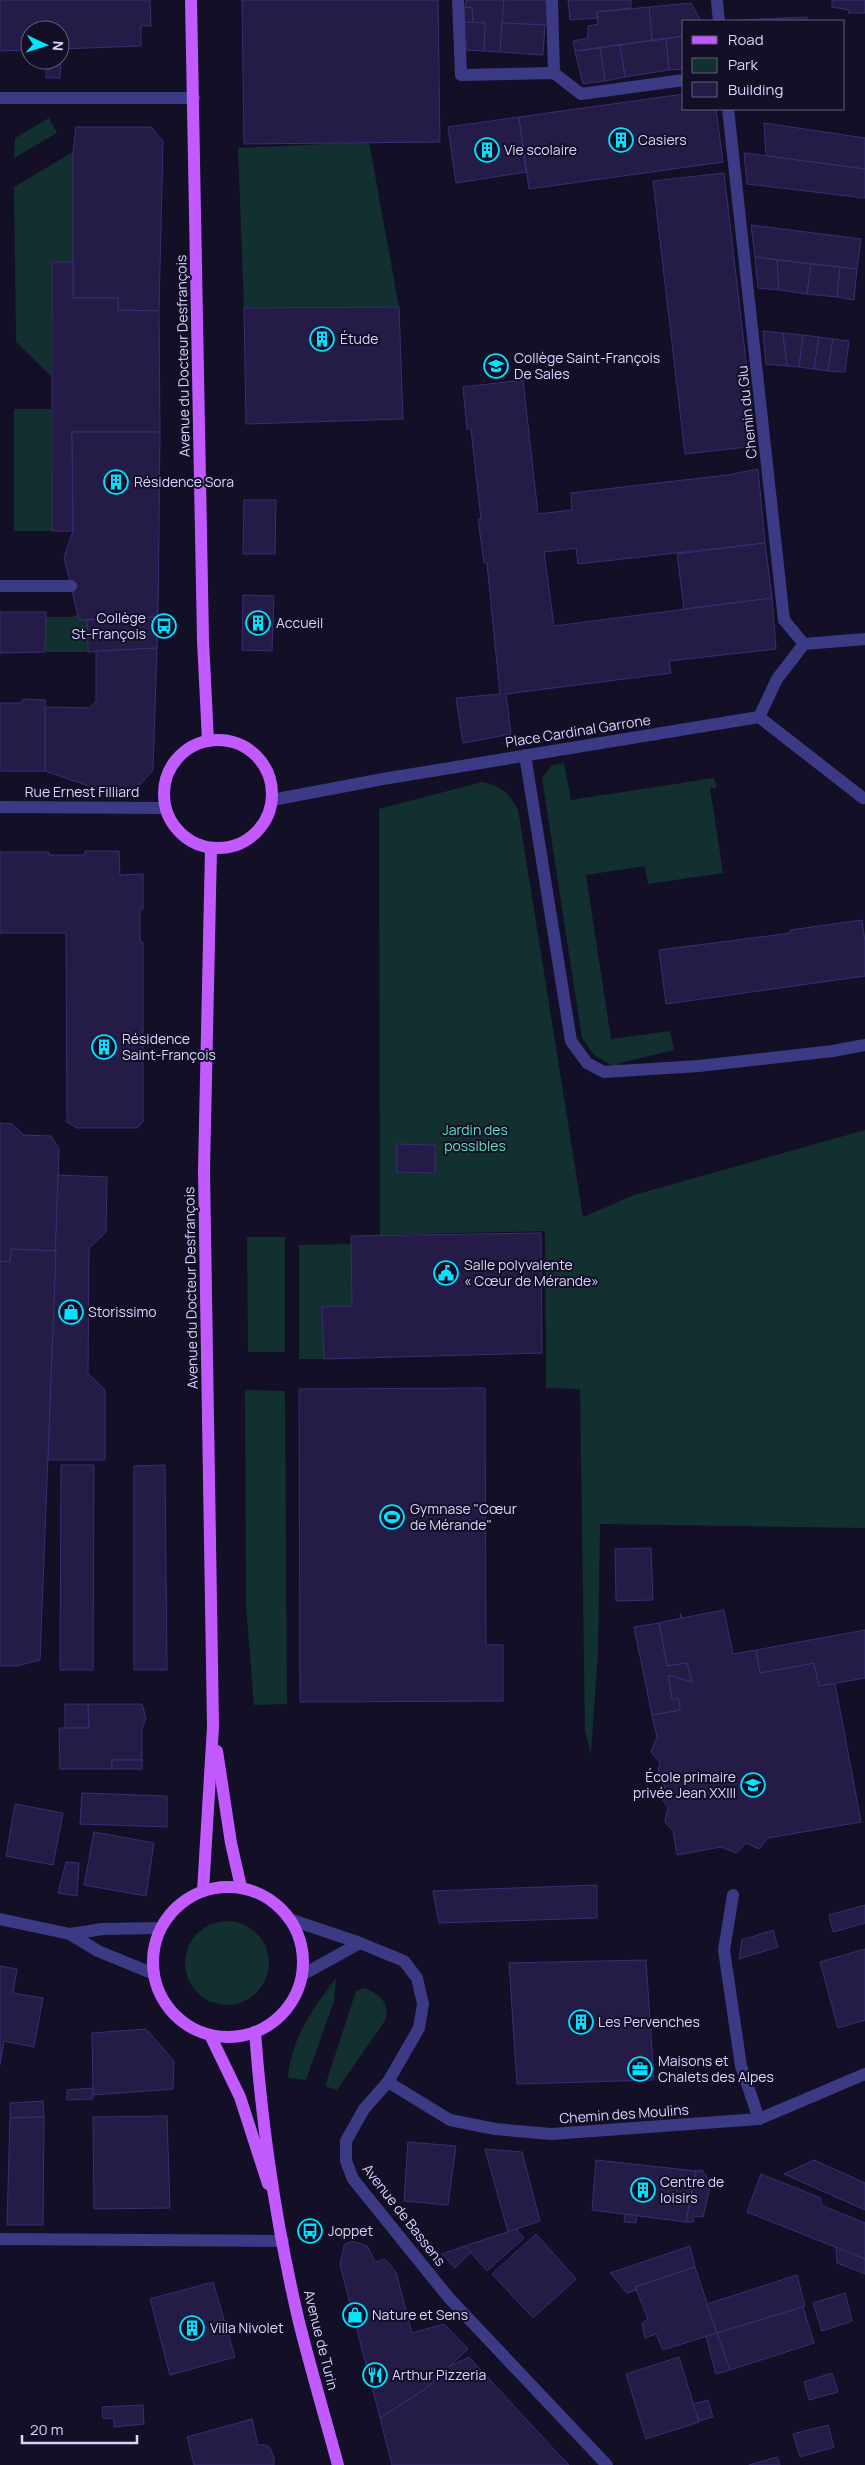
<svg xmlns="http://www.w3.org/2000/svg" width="865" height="2465" viewBox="0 0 865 2465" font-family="Manrope,sans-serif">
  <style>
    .green { fill: #12302f }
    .building { fill: #241b47; stroke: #3b2d73 }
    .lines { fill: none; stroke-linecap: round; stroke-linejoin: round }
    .minor { stroke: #3d3a85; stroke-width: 12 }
    .major { stroke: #c25bff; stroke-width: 12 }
    .labels { text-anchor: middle; stroke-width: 4; stroke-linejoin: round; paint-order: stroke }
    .poi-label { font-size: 14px; fill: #d9d4ff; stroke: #130f26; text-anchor: start }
    .street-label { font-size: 14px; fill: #d9d4ff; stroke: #130f26 }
    .park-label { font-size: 14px; fill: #5fe0c0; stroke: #130f26 }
  </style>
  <rect width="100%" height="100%" fill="#130f26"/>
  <g class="green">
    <polygon points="49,118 57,133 14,158 15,138"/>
    <polygon points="369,142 399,307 244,308 238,148"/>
    <polygon points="73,152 73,262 52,262 51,376 16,342 14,187"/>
    <polygon points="14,409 51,409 52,531 14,531"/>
    <polygon points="78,614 79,620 87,620 88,652 45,652 46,617 72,617"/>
    <polygon points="564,763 571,800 714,778 717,788 710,788 723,873 648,884 645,866 586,875 611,1039 670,1031 674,1050 620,1063 615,1067 595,1056 582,1038 542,778 552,765"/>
    <path d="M482,782C503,787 507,792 518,809L583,1217L634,1195L865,1130V1528L600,1524L598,1653L591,1754L585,1731L580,1389L546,1388L545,1231L380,1235L379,809Z"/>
    <polygon points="247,1237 285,1237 285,1352 248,1352"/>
    <polygon points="351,1244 352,1306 322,1307 324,1359 299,1359 299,1245"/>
    <polygon points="245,1390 285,1391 287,1704 254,1705 246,1606"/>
    <circle cx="227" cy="1963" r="42"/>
    <path d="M336,1978L334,2001L306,2080L288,2078C291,2038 313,2009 336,1978Z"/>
    <path d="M365,1988C380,1995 389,2002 386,2019L337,2090L325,2086L356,1991Z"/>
  </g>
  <g class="building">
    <polygon points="0,0 150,0 151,26 141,26 141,46 60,49 60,30 30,30 30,50 0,51"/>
    <polygon points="242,0 438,0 440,142 244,144"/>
    <polygon points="466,0 504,0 500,52 484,51 485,23 473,23 472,8 465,7"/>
    <polygon points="504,0 546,0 548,25 502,23"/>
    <polygon points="568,0 631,0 631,8 597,12 597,18 570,20"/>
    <polygon points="832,0 865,0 865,13 848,13 849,10 832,7"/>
    <polygon points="691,3 701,21 684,21 684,36 652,40 649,7"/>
    <polygon points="465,7 472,8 473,23 464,22"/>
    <polygon points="649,7 652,40 575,51 573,41 588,38 588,26 598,24 597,12"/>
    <polygon points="807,17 807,21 731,21 760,19"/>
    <polygon points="464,22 485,23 484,51 466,50 467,42 464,42"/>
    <polygon points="502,23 545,25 543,55 500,52"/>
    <polygon points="684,36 684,69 669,70 666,39"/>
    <polygon points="666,39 669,70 625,77 620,45"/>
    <polygon points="620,45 625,77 605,81 600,48"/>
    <polygon points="600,48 605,81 583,84 575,51"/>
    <polygon points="61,56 60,78 46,78 46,60 60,60"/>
    <polygon points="684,94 684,109 716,109 723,162 529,189 519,117"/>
    <polygon points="519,117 526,172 456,183 448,127"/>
    <polygon points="764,123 865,138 865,169 766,156"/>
    <polygon points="76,127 151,127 163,141 159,311 118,310 118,298 73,298 73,152"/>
    <polygon points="744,153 865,169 865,198 747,184"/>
    <polygon points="724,173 756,446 685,454 653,181"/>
    <polygon points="751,225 861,239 857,269 755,257"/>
    <polygon points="755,257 777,260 779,290 758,288"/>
    <polygon points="777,260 811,264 807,294 779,290"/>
    <polygon points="52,262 73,262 73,298 118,298 118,310 159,311 160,432 72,432 73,531 52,531"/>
    <polygon points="811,264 840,267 837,297 807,294"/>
    <polygon points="840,267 857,269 854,300 837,297"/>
    <polygon points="399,307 403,419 246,424 244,308"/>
    <polygon points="763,331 783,333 787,366 766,364"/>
    <polygon points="783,333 803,335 799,367 787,366"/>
    <polygon points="803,335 819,337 814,369 799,367"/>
    <polygon points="819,337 833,339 828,371 814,369"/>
    <polygon points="833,339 849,341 845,372 828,371"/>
    <polygon points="523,380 538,514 572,510 571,493 727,475 758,469 765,543 578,564 576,548 544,552 554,626 772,598 776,649 669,661 671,673 506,694 511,734 463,743 456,698 500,694 487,563 484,563 478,519 481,519 471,429 467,429 463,387"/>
    <polygon points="72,432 160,432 158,617 79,620 64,557 73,531"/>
    <polygon points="244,500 276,500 275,554 243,554"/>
    <polygon points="765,543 772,598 684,609 677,554"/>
    <polygon points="243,595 274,596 272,651 242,650"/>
    <polygon points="0,612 46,612 45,652 0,653"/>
    <polygon points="158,617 157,648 88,652 87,620"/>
    <polygon points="157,648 153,770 127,799 45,771 45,707 90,708 96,701 96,651"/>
    <polygon points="23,699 45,700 45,771 0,771 0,703 21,703"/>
    <polygon points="85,851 119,851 120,875 143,874 143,909 140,909 140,942 143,942 143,1122 137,1128 77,1128 67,1122 66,933 0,933 0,852 49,852 49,855 85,855"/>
    <polygon points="862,920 865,941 865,976 666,1004 659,950 784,934 790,933 790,930"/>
    <polygon points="0,1123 12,1124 24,1135 51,1136 59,1149 56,1251 11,1249 10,1262 0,1261"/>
    <polygon points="397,1144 435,1145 435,1173 397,1172"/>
    <polygon points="58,1175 107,1177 106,1232 89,1248 88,1373 105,1390 105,1460 48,1460"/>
    <polygon points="541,1233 542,1353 324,1359 322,1307 352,1306 351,1236"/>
    <polygon points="11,1249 56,1251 40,1660 17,1666 0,1666 0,1261 10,1262"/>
    <polygon points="485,1388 486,1645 503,1645 503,1701 300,1702 299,1389"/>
    <polygon points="61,1465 94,1465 93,1670 60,1670"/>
    <polygon points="165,1465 167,1670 134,1670 134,1466"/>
    <polygon points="651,1548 653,1600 616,1601 615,1549"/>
    <polygon points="724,1610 733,1654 756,1650 760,1673 814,1663 819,1686 835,1683 861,1822 768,1838 759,1849 746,1843 736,1853 721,1847 677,1855 673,1831 665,1822 668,1807 661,1798 665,1786 657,1775 660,1763 651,1752 657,1737 652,1715 680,1710 679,1699 672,1699 668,1675 692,1682 687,1663 667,1666 659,1623 681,1618 680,1613 682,1618"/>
    <polygon points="659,1623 667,1666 687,1663 692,1682 668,1675 672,1699 679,1699 680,1710 652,1715 634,1627"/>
    <polygon points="865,1630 865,1678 819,1686 814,1663 760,1673 756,1650"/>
    <polygon points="65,1704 88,1704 89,1728 65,1728"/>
    <polygon points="88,1704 142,1704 146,1718 142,1729 142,1760 112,1760 112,1769 60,1769 59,1728 89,1728"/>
    <rect x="112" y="1760" width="30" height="9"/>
    <polygon points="82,1793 167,1796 167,1827 80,1824"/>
    <polygon points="15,1804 63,1813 53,1865 6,1856"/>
    <polygon points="94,1832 154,1843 146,1896 84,1885"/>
    <polygon points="66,1862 79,1863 77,1896 58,1893"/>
    <polygon points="597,1885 597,1918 439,1923 433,1891"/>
    <polygon points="865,1905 865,1923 833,1932 829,1915"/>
    <polygon points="773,1930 778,1947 739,1959 742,1940"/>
    <polygon points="865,1949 865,2020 838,2028 820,1962"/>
    <polygon points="646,1960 654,2080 517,2084 509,1963"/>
    <polygon points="0,1966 17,1969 13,1993 43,1998 34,2047 4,2041 0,2065"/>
    <polygon points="146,2029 174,2061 173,2089 93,2095 92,2033"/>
    <polygon points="93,2088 93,2099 67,2100 67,2090"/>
    <polygon points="43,2101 44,2117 10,2118 10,2103"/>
    <polygon points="167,2116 170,2208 94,2209 93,2117"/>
    <polygon points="44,2117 43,2225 7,2225 10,2118"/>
    <polygon points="408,2142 456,2146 448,2205 404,2201"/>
    <polygon points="485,2149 522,2152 540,2221 508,2232"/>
    <polygon points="596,2160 696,2171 686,2222 592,2210"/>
    <polygon points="814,2160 865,2183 865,2210 784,2174"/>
    <polygon points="702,2170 711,2183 703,2217 694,2216 693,2222 686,2222 696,2171"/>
    <polygon points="761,2174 821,2198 821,2205 865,2223 865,2259 747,2212"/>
    <polygon points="625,2214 637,2215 636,2223 624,2222"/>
    <polygon points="516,2229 524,2238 487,2271 465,2246"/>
    <polygon points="536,2234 576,2279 533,2318 492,2274"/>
    <polygon points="352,2241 367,2246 375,2262 385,2259 396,2272 412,2333 444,2324 468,2349 424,2390 380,2418 340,2265 344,2245"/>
    <polygon points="465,2246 471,2252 455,2268 442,2254"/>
    <polygon points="690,2246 695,2267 635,2287 636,2290 627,2293 610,2273"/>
    <polygon points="836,2247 865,2259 865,2274 837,2263"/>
    <polygon points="695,2267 717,2333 663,2350 656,2334 645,2338 642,2323 648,2319 635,2287"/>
    <polygon points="797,2275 805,2306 717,2333 707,2304"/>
    <polygon points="213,2282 235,2357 170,2375 150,2299"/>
    <polygon points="845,2293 852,2321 822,2331 813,2303"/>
    <polygon points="803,2307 814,2343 730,2370 717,2333"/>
    <polygon points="717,2333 730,2370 716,2374 706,2336"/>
    <polygon points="469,2357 561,2457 569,2465 392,2465 380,2418 424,2390 450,2366"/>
    <polygon points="679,2357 699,2422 646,2439 626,2374"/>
    <polygon points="832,2373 838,2392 809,2400 804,2382"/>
    <polygon points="708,2400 713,2417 699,2421 693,2404"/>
    <polygon points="143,2405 144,2424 114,2427 114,2419 103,2418 102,2407"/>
    <polygon points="252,2419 258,2445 266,2445 270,2448 274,2458 274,2465 194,2465 187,2437"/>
    <polygon points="828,2425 834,2447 800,2457 793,2434"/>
    <polygon points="777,2457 780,2465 749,2465"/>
  </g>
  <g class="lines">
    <g class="minor">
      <polyline points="458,0 461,75 554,73 581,94 684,80"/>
      <polyline points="552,0 554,73"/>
      <polyline points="717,2 719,21"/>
      <polyline points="0,98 194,98"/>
      <polyline points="728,109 784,620 804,644 865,639"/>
      <polyline points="0,586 71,586"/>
      <polyline points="759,717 777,679 804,644"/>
      <polyline points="525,755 571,1041 587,1063 604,1072 699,1066 833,1051 865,1045"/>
      <polyline points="272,800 383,779 759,717 863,798"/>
      <polyline points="0,807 165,808"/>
      <polyline points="733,1895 724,1950 741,2066 759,2119"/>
      <polyline points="0,1919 70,1934 98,1951 154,1974"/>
      <polyline points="289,1919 360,1943 404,1961 417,1978 423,2004 419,2028 388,2082 364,2109 346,2141 346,2161 353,2179 449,2298 607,2465"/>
      <polyline points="70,1934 103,1929 160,1928"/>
      <polyline points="302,1975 360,1943"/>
      <polyline points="388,2082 450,2120 495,2129 551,2134 759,2119 865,2074"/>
      <polyline points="0,2239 283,2241"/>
    </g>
    <g class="major">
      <polyline points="191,0 203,640 208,741"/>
      <circle cx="218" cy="794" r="54"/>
      <polyline points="217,1751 231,1843 241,1887"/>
      <circle cx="228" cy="1962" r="75"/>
      <polyline points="203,1891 213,1727 204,1170 211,849"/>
      <path d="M255,2032C262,2127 277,2229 299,2322C311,2370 325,2417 338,2465"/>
      <polyline points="210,2035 240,2097 268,2184"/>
    </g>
  </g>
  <defs>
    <g id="building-ring" transform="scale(1.25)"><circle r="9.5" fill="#130f26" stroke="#00e5ff" stroke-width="1.5"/><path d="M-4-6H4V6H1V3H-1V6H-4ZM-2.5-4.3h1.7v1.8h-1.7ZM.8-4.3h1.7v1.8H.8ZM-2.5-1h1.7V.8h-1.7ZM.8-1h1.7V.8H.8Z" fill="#00e5ff"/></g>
    <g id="school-ring" transform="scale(1.25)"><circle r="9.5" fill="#130f26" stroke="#00e5ff" stroke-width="1.5"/><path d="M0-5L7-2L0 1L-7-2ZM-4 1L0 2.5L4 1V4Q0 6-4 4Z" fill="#00e5ff"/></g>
    <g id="bus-ring" transform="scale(1.25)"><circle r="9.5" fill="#130f26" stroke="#00e5ff" stroke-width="1.5"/><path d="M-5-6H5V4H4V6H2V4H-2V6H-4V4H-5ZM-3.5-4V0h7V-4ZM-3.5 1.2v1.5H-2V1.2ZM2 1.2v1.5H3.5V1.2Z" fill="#00e5ff"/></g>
    <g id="civic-ring" transform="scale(1.25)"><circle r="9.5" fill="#130f26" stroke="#00e5ff" stroke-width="1.5"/><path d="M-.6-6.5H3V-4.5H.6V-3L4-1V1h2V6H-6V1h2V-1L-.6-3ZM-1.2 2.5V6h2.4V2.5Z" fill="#00e5ff"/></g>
    <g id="shop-ring" transform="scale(1.25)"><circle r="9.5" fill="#130f26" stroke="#00e5ff" stroke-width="1.5"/><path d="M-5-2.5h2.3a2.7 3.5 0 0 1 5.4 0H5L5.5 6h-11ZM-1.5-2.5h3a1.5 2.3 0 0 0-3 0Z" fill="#00e5ff"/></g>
    <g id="stadium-ring" transform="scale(1.25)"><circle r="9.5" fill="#130f26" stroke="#00e5ff" stroke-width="1.5"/><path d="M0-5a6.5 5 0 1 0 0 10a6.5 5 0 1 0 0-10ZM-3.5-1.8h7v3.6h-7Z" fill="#00e5ff"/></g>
    <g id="office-ring" transform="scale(1.25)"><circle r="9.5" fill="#130f26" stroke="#00e5ff" stroke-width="1.5"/><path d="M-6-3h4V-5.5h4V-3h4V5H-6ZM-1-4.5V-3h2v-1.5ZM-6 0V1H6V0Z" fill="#00e5ff"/></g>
    <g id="restaurant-ring" transform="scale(1.25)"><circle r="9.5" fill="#130f26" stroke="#00e5ff" stroke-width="1.5"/><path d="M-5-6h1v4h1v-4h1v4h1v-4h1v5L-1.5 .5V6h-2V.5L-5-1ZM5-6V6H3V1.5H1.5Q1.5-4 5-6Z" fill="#00e5ff"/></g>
  </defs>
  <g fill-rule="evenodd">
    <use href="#building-ring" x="621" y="140"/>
    <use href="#building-ring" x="487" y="150"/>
    <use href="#building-ring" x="322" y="339"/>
    <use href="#school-ring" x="496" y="366"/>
    <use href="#building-ring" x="116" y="482"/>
    <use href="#building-ring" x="258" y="623"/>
    <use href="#bus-ring" x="164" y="626"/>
    <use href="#building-ring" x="104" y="1047"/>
    <use href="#civic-ring" x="446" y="1273"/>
    <use href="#shop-ring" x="71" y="1312"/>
    <use href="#stadium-ring" x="392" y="1517"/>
    <use href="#school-ring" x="753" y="1785"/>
    <use href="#building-ring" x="581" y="2022"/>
    <use href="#office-ring" x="640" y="2069"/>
    <use href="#building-ring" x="643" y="2190"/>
    <use href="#bus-ring" x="310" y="2231"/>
    <use href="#shop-ring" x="355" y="2315"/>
    <use href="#building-ring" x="192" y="2328"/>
    <use href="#restaurant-ring" x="375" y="2375"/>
  </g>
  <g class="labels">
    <g class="poi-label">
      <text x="638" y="145">Casiers</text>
      <text x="504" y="155">Vie scolaire</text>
      <text x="340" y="344">Étude</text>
      <text x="514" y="363">Collège Saint-François<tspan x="514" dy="16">De Sales</tspan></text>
      <text x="134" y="487">Résidence Sora</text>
      <text x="146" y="623" text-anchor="end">Collège<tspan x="146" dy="16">St-François</tspan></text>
      <text x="276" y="628">Accueil</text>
      <text x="122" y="1044">Résidence<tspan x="122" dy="16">Saint-François</tspan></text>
      <text x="464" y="1270">Salle polyvalente<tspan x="464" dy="16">« Cœur de Mérande»</tspan></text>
      <text x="88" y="1317">Storissimo</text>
      <text x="410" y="1514">Gymnase "Cœur<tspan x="410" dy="16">de Mérande"</tspan></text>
      <text x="736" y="1782" text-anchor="end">École primaire<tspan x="736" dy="16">privée Jean XXIII</tspan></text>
      <text x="598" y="2027">Les Pervenches</text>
      <text x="658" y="2066">Maisons et<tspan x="658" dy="16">Chalets des Alpes</tspan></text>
      <text x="660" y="2187">Centre de<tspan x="660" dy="16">loisirs</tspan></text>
      <text x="328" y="2236">Joppet</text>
      <text x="372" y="2320">Nature et Sens</text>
      <text x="210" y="2333">Villa Nivolet</text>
      <text x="392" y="2380">Arthur Pizzeria</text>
    </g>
    <g class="street-label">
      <text transform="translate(183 356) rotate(-91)" y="5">Avenue du Docteur Desfrançois</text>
      <text transform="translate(747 412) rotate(-96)" y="5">Chemin du Glu</text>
      <text transform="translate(578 731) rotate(-9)" y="5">Place Cardinal Garrone</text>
      <text x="82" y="797">Rue Ernest Filliard</text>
      <text transform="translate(191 1288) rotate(-91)" y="5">Avenue du Docteur Desfrançois</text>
      <text transform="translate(624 2114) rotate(-4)" y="5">Chemin des Moulins</text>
      <text transform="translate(404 2215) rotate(52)" y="5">Avenue de Bassens</text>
      <text transform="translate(321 2340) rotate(76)" y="5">Avenue de Turin</text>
    </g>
    <g class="park-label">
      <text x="475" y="1135">Jardin des<tspan x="475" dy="16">possibles</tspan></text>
    </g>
  </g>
  <rect x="682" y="20" width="162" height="90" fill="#130f26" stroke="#625e7d"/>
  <rect x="692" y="36" width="25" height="8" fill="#c25bff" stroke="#625e7d"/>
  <text x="728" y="45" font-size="15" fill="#d9d4ff">Road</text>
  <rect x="692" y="58" width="25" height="15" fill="#12302f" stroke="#625e7d"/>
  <text x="728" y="70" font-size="15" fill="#d9d4ff">Park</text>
  <rect x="692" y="82" width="25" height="15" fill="#241b47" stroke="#625e7d"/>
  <text x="728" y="95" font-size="15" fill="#d9d4ff">Building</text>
  <g transform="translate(45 45) rotate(94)"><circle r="24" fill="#130f26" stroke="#625e7d"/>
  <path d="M0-4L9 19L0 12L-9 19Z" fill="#00e5ff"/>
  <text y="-8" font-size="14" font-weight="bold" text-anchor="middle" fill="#d9d4ff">N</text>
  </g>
  <path d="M22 2435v8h115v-8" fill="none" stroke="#d9d4ff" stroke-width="2.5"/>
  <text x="30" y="2435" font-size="15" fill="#d9d4ff" stroke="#130f26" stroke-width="4" paint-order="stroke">20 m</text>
</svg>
